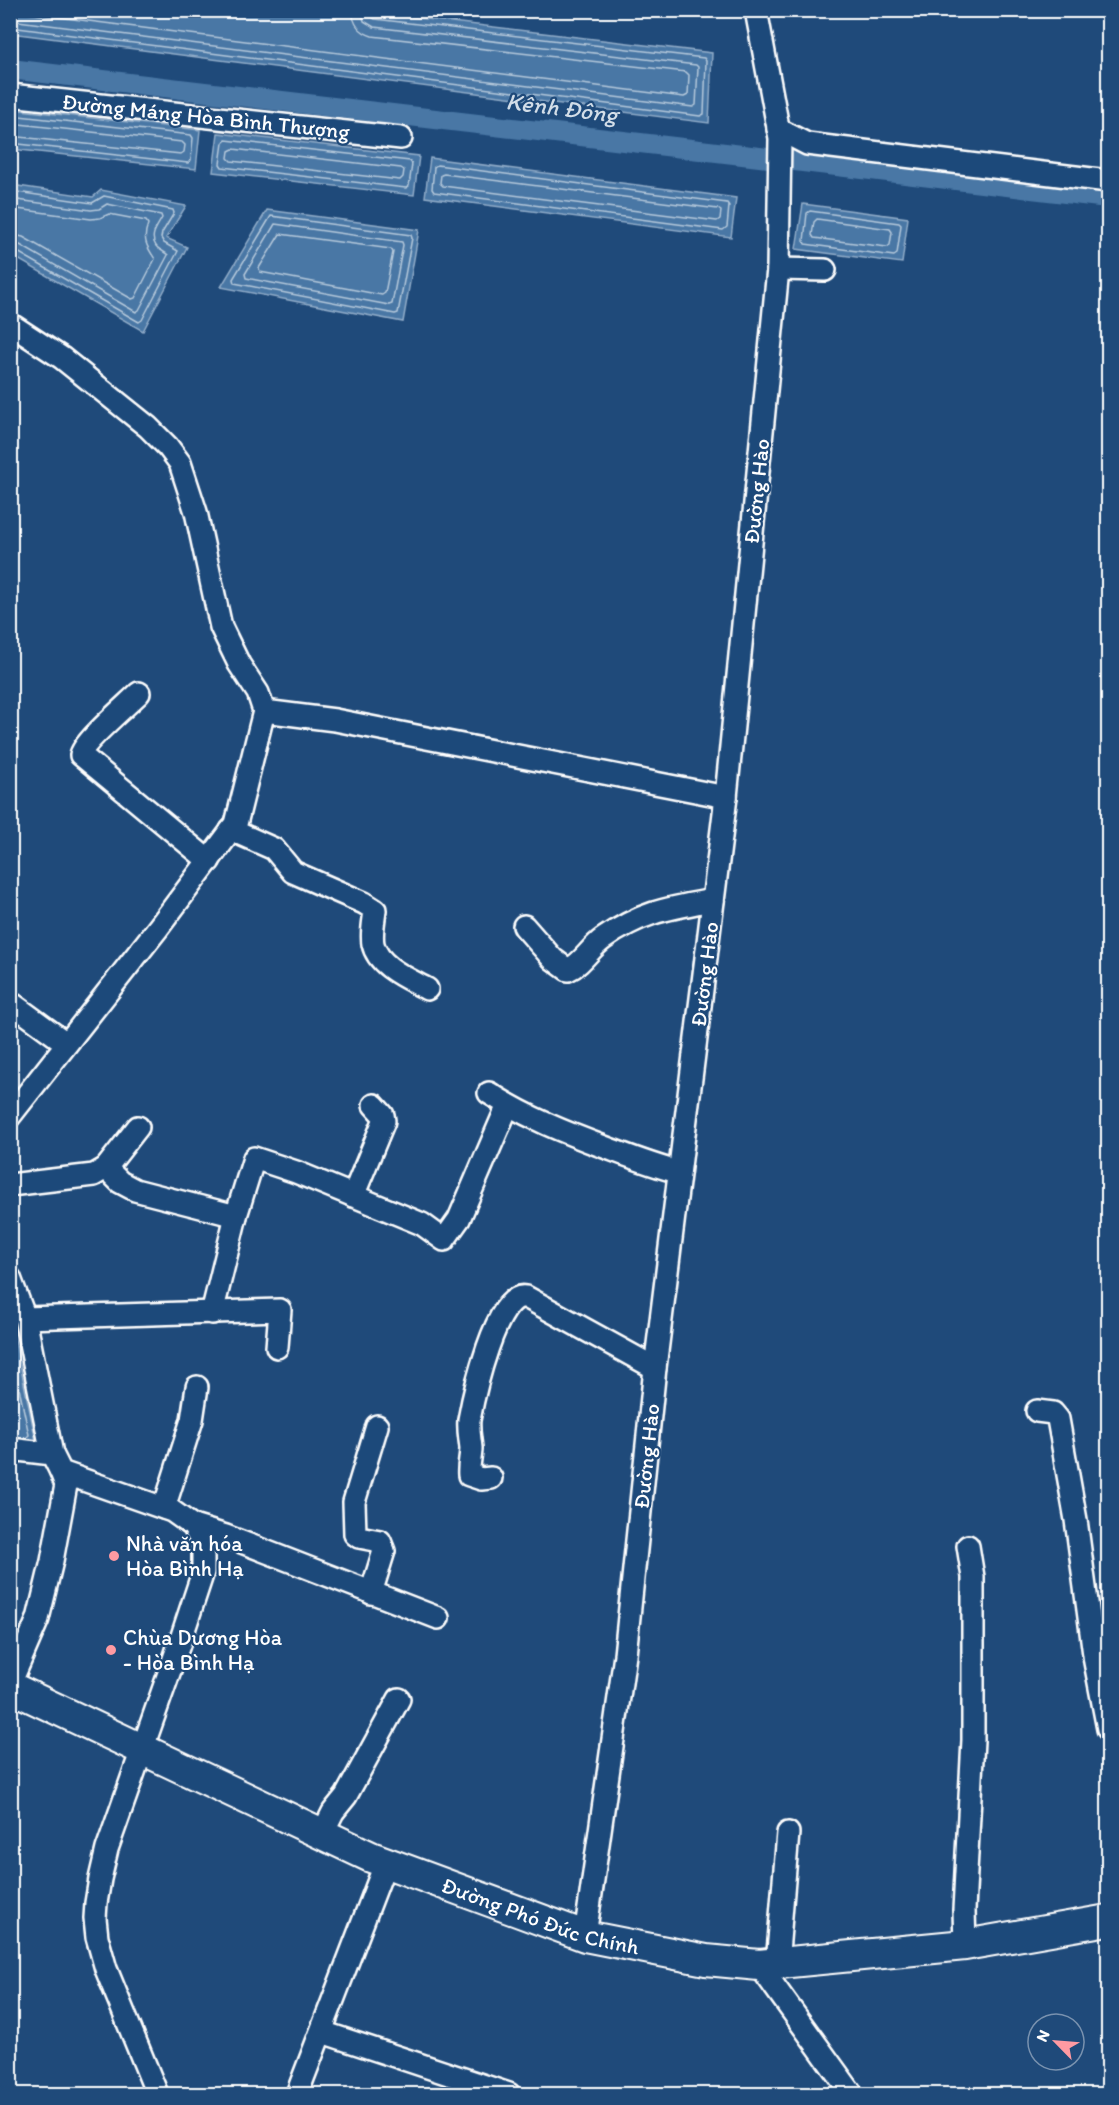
<svg xmlns="http://www.w3.org/2000/svg" width="1119" height="2105" viewBox="0 0 1119 2105" font-family="Itim,sans-serif">
  <style>
    .water { fill: #4977a5; stroke: #92adc9; stroke-width: 1.5 }
    .lines { fill: none; stroke-linecap: round; stroke-linejoin: round }
    .shore { stroke: #b6c9db; stroke-width: 1.5 }
    .canal { stroke: #4977a5; stroke-width: 20 }
    .minor-casing { stroke: #fff; stroke-width: 26 }
    .secondary-casing { stroke: #fff; stroke-width: 34 }
    .minor { stroke: #1f4a7a; stroke-width: 21 }
    .secondary { stroke: #1f4a7a; stroke-width: 30 }
    .poi-dot { fill: #ff9aa2; stroke: #1f4a7a; stroke-width: 2 }
    .labels { text-anchor: middle; stroke-width: 4.5; stroke-linejoin: round; paint-order: stroke }
    .street-label { font-size: 22px; fill: #fff; stroke: #1f4a7a }
    .poi-label { font-size: 22px; fill: #fff; stroke: #1f4a7a; text-anchor: start }
    .water-label { font-size: 24px; font-style: italic; fill: #d2dde8; stroke: #1f4a7a }
  </style>
  <rect width="100%" height="100%" fill="#1f4a7a"/>
  <filter id="ink" filterUnits="userSpaceOnUse"><feTurbulence type="fractalNoise" baseFrequency=".0167" numOctaves="2"/><feDisplacementMap in="SourceGraphic" scale="12" xChannelSelector="R" yChannelSelector="G"/><feConvolveMatrix kernelMatrix="1 2 1 2 8 2 1 2 1" color-interpolation-filters="sRGB"/></filter>
  <g filter="url(#ink)">
    <g class="water">
      <polygon points="350,10 712,53 709,123 11,33 11,11"/>
      <polygon points="11,109 200,130 196,169 11,149"/>
      <polygon points="218,133 419,156 414,195 213,172"/>
      <polygon points="430,158 736,198 731,237 425,197"/>
      <polygon points="11,185 93,197 101,190 186,206 166,238 187,247 143,331 11,255"/>
      <polygon points="803,204 908,218 902,263 796,249"/>
      <polygon points="267,210 419,230 403,322 221,287"/>
      <polygon points="10,1322 12,1326 37,1446 11,1442"/>
    </g>
    <g class="lines">
      <g class="shore">
        <path d="M10,11L684,97L688,95L689,75L686,72L372,36C359,32 353,24 352,10"/>
        <polyline points="10,20 693,107 696,105 698,67 696,65 374,27 364,21 361,10"/>
        <polyline points="10,27 700,116 704,114 706,61 704,58 375,19 370,16 369,10"/>
        <polyline points="10,115 191,135 193,138 191,160 188,163 10,143"/>
        <polyline points="10,123 182,142 185,145 184,152 181,154 10,136"/>
        <polygon points="226,140 410,161 412,164 409,186 406,188 222,167 220,164 223,143"/>
        <polygon points="233,149 401,168 404,170 403,177 400,180 231,161 228,158 229,151"/>
        <polygon points="437,165 727,203 729,206 727,227 723,230 434,192 432,189 434,167"/>
        <polygon points="444,174 718,209 721,211 720,219 717,221 443,186 440,183 441,175"/>
        <polyline points="10,191 92,203 104,196 173,210 174,213 162,233 161,238 164,243 178,251 142,320 139,322 16,251 10,251"/>
        <path d="M10,199L91,210L99,209L107,204L161,215L162,218C157,227 149,236 156,246C159,250 165,252 168,255L139,310L136,312L20,245L10,243"/>
        <path d="M10,208L91,219L100,218L109,214L146,221L148,224C142,240 147,247 155,259L135,298L132,299L23,237L10,234"/>
        <polygon points="810,211 899,223 901,225 897,254 894,256 805,244 804,241 807,213"/>
        <polygon points="271,216 411,235 412,238 398,313 395,314 234,283 233,279"/>
        <polygon points="817,219 890,229 892,232 890,245 887,247 814,238 812,235 814,222"/>
        <polygon points="275,224 402,242 403,245 392,304 389,305 246,278 245,274"/>
        <polygon points="280,234 391,249 393,252 385,293 382,295 260,272 259,268"/>
        <polyline points="10,1346 29,1435 26,1438 10,1437"/>
      </g>
      <polyline class="canal" points="10,69 1108,198"/>
      <g class="minor-casing">
        <g id="minor">
          <polyline points="10,95 401,138"/>
          <polyline points="778,129 807,144 1108,181"/>
          <polyline points="778,269 825,270"/>
          <polyline points="10,324 62,358 148,427 168,447 180,463 196,512 221,627 239,664 258,693 264,711 236,824 158,928 10,1116"/>
          <path d="M139,693C128,704 82,743 81,755L209,861"/>
          <polyline points="264,711 335,720 726,797"/>
          <path d="M231,830L274,849L293,872L364,903L375,910C374,921 371,933 373,944C378,967 409,979 427,989"/>
          <path d="M524,926L553,959L568,970C582,964 590,948 603,939C641,912 669,908 713,900"/>
          <polyline points="10,1002 66,1043"/>
          <path d="M489,1093C526,1117 566,1133 607,1148C631,1157 654,1166 678,1172"/>
          <polyline points="106,1168 120,1182 135,1190 236,1216"/>
          <polyline points="10,1185 94,1175 106,1168 138,1127"/>
          <polyline points="353,1196 384,1121 383,1115 374,1105"/>
          <polyline points="10,1278 25,1318 52,1454 61,1472 172,1511 193,1526 203,1544 203,1572 181,1639 107,1849 100,1879 96,1903 95,1918 97,1937 106,1969 157,2094"/>
          <polyline points="212,1313 236,1216 254,1158 296,1172 422,1224 444,1240 459,1219 508,1105"/>
          <polyline points="25,1318 280,1310 277,1347"/>
          <polyline points="1037,1411 1053,1413 1058,1419 1076,1520 1095,1662 1108,1729"/>
          <polyline points="10,1449 52,1454"/>
          <path d="M491,1478L481,1479L469,1475C468,1466 471,1457 471,1448C470,1438 468,1430 469,1420C473,1398 496,1290 526,1297L655,1368"/>
          <polyline points="164,1508 192,1420 197,1387"/>
          <polyline points="193,1526 226,1536 438,1618"/>
          <polyline points="371,1593 384,1551 380,1541 359,1537 355,1534 354,1502 377,1426"/>
          <polyline points="10,1684 38,1619 52,1561 66,1485 61,1472"/>
          <polyline points="322,1834 333,1812 346,1796 399,1699"/>
          <polyline points="585,1936 625,1655 655,1368 726,797 778,269 780,138 756,10"/>
          <polyline points="965,1945 964,1910 973,1740 973,1577 968,1546"/>
          <polyline points="777,1964 788,1833"/>
          <polyline points="759,1965 852,2094"/>
          <polyline points="322,2032 509,2094"/>
          <polyline points="297,2094 386,1862"/>
        </g>
      </g>
      <g class="secondary-casing">
        <g id="secondary">
          <path id="s1" d="M10,1687L371,1857L585,1936L706,1960L759,1965L965,1945L1108,1920"/>
        </g>
      </g>
      <use href="#minor" class="minor"/>
      <use href="#secondary" class="secondary"/>
    </g>
  </g>
  <g class="poi-dot">
    <circle cx="114" cy="1556" r="6"/>
    <circle cx="111" cy="1650" r="6"/>
  </g>
  <g class="labels">
    <g class="street-label">
      <text transform="translate(206 116) rotate(6)" y="8">Đường Máng Hòa Bình Thượng</text>
      <text transform="translate(756 491) rotate(-84)" y="8">Đường Hào</text>
      <text transform="translate(704 974) rotate(-83)" y="8">Đường Hào</text>
      <text transform="translate(646 1456) rotate(-84)" y="8">Đường Hào</text>
      <text dy="8" stroke="none"><textPath href="#s1" startOffset="579">Đường Phó Đức Chính</textPath></text>
    </g>
    <g class="poi-label">
      <text x="126" y="1551">Nhà văn hóa<tspan x="126" dy="25">Hòa Bình Hạ</tspan></text>
      <text x="123" y="1645">Chùa Dương Hòa<tspan x="123" dy="25">- Hòa Bình Hạ</tspan></text>
    </g>
    <g class="water-label">
      <text transform="translate(562 108) rotate(7)" y="8">Kênh Đông</text>
    </g>
  </g>
  <rect width="1119" height="2105" fill="none" stroke="#1f4a7a" stroke-width="36"/>
  <rect x="18" y="18" width="1083" height="2069" fill="none" stroke="#fff" stroke-width="2" filter="url(#ink)"/>
  <g transform="translate(1056 2042) rotate(295)"><circle r="28" fill="#1f4a7a" stroke="#7992af" stroke-width="1.5"/>
  <path d="M0-4.5L10 22L0 15L-10 22Z" fill="#ff9aa2"/>
  <text y="-9" font-size="16" font-weight="bold" text-anchor="middle" fill="#ffffff">N</text>
  </g>
</svg>
